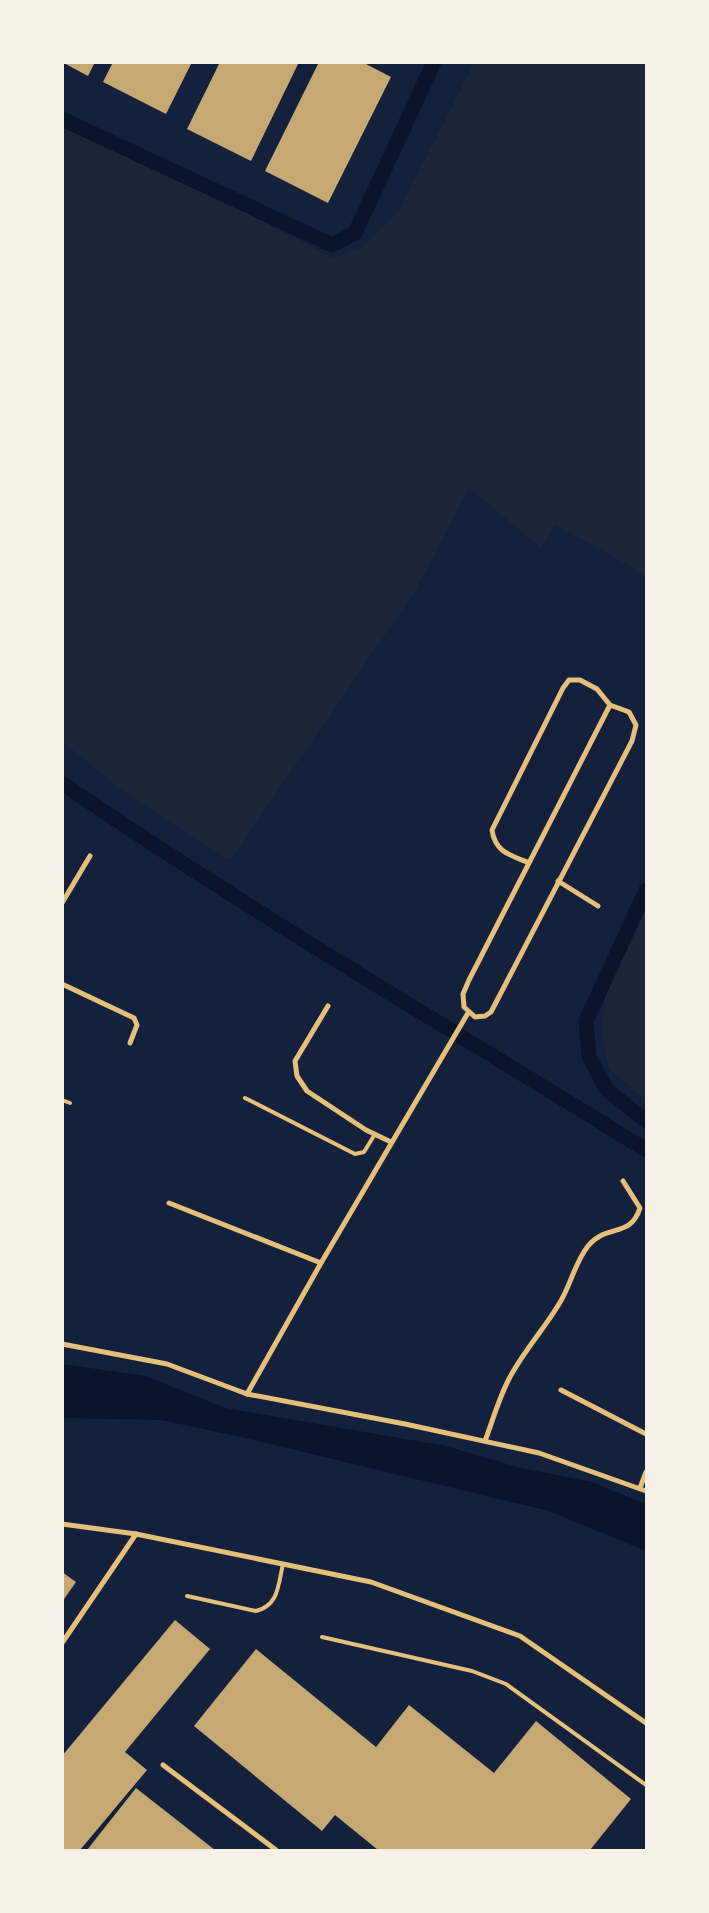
<svg xmlns="http://www.w3.org/2000/svg" width="709" height="1913" viewBox="0 0 709 1913" font-family="'Noto Sans',sans-serif">
  <style>
    .green { fill: #1d2539 }
    .water { fill: #0b132b }
    .lines { fill: none; stroke-linecap: round; stroke-linejoin: round }
    .canal { stroke: #0b132b; stroke-width: 15 }
    .building { fill: #c6a872 }
    .service { stroke: #e5c07b; stroke-width: 4 }
    .minor { stroke: #e5c07b; stroke-width: 5 }
  </style>
  <rect width="100%" height="100%" fill="#14213d"/>
  <g class="green">
    <polygon points="474,63 646,63 646,575 556,525 540,547 469,488 415,591 230,860 127,794 63,742 63,118 333,258 361,248 399,211"/>
    <polygon points="646,903 646,1100 609,1069 602,1034 605,994"/>
  </g>
  <polygon class="water" points="62,1364 146,1376 225,1408 446,1446 521,1468 592,1482 646,1504 646,1551 549,1511 241,1437 161,1420 63,1418"/>
  <g class="lines">
    <g class="canal">
      <polyline points="62,119 332,245 355,233 434,62"/>
      <path d="M62,783C252,913 451,1029 646,1150"/>
      <polyline points="646,890 586,1021 589,1057 607,1090 646,1121"/>
    </g>
  </g>
  <g class="building">
    <polygon points="62,62 95,62 88,76"/>
    <polygon points="113,62 192,62 166,114 103,82"/>
    <polygon points="220,62 299,62 251,161 187,129"/>
    <polygon points="319,62 362,62 391,77 328,203 265,171"/>
    <polygon points="62,1572 76,1582 62,1602"/>
    <polygon points="175,1620 210,1649 125,1752 147,1770 80,1850 62,1850 62,1756"/>
    <polygon points="256,1649 376,1747 409,1705 494,1773 536,1721 631,1799 590,1850 378,1850 335,1815 322,1831 194,1726"/>
    <polygon points="136,1788 215,1850 87,1850"/>
  </g>
  <g class="lines">
    <g class="service">
      <polyline points="245,1098 355,1154 364,1152 375,1134"/>
      <polyline points="62,1100 70,1103"/>
      <path d="M187,1596L256,1611C279,1605 278,1585 283,1564"/>
      <polyline points="322,1637 472,1671 506,1684 646,1785"/>
    </g>
    <g class="minor">
      <path d="M529,863C510,855 495,852 492,830L563,688L569,680H580L597,689L610,705L629,712L636,725L632,741L491,1012L485,1016L475,1017L464,1007L463,994L469,980L610,705"/>
      <polyline points="558,881 598,906"/>
      <polyline points="62,903 90,856"/>
      <polyline points="62,984 134,1018 137,1025 130,1043"/>
      <polyline points="328,1006 295,1061 297,1076 307,1091 366,1130 391,1142"/>
      <polyline points="169,1203 321,1263"/>
      <polyline points="62,1344 167,1364 247,1394 405,1424 539,1453 646,1491"/>
      <polyline points="561,1390 646,1434"/>
      <polyline points="247,1394 321,1263 468,1013"/>
      <path d="M485,1441C493,1420 499,1397 510,1377C524,1351 544,1329 559,1304C571,1285 574,1264 588,1246C607,1223 630,1239 640,1208L623,1181"/>
      <polyline points="640,1488 646,1472"/>
      <polyline points="62,1524 136,1534 371,1582 520,1636 646,1723"/>
      <polyline points="62,1643 136,1534"/>
      <polyline points="163,1765 276,1850"/>
    </g>
  </g>
  <rect width="709" height="1913" fill="none" stroke="#f6f1e7" stroke-width="128"/>
</svg>
